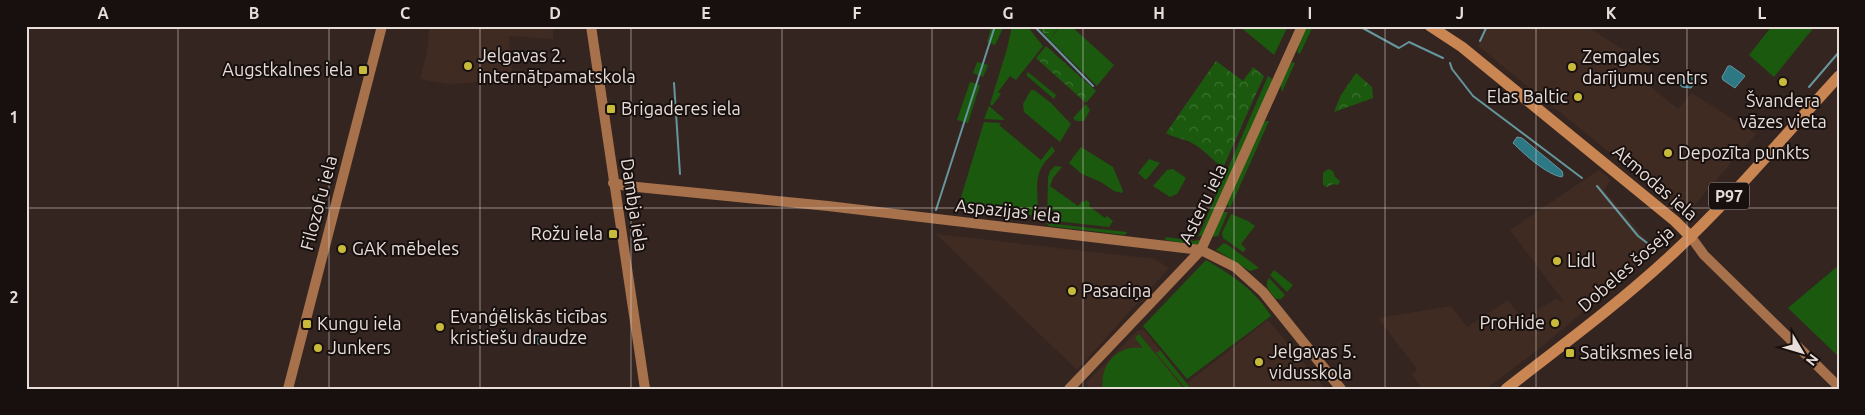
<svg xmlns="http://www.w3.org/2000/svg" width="1865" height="415" viewBox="0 0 1865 415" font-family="Ubuntu,sans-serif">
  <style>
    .built { fill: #402b23 }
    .green { fill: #1b5a0e }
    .wetland { fill: url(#wetland-marsh) }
    .park { fill: url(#park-crowns) }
    .water { fill: #2d7885; stroke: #65969e }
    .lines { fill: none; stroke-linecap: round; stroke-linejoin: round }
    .stream { stroke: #65969e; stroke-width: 2 }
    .secondary { stroke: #a6714b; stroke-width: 10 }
    .primary { stroke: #c98552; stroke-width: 11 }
    .grid { fill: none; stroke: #e7ddd9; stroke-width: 1; stroke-opacity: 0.55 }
    .poi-dot { fill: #c8bb3b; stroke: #17100e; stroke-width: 2 }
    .labels { text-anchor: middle; stroke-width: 4; stroke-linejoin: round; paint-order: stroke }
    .shield { fill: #17100e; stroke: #a9a09c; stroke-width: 1 }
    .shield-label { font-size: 16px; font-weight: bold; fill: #e7ddd9 }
    .poi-label { font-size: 18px; fill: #e7ddd9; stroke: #17100e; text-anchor: start }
    .street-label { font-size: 18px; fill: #e7ddd9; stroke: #17100e }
    .neatline { fill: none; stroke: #e7ddd9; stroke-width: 2 }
    .grid-label { font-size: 16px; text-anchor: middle; font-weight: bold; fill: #e7ddd9 }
  </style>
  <defs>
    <pattern id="wetland-marsh" width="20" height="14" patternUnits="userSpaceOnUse" patternTransform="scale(1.25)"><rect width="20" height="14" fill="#1b5a0e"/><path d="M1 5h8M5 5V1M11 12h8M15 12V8" fill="none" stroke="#3c7130"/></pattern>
    <pattern id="park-crowns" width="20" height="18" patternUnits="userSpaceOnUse" patternTransform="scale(1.25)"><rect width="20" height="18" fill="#1b5a0e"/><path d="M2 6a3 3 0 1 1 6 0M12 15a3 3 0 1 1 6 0" fill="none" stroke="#3c7130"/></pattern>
  </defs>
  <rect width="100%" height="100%" fill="#342520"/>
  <g class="built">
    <polygon points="424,26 553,26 553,39 509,36 513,80 449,84 420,79 427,52 429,28"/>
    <polygon points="1488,26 1586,26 1652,68 1643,81 1678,109 1692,93 1756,134 1691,209 1682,211 1478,46"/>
    <polygon points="1599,170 1611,180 1604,190 1656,251 1541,347 1486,389 1422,389 1412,375 1417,369 1378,318 1451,306 1467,327 1508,300 1522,319 1556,299 1564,302 1510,230"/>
    <polygon points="936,234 1155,259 1169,268 1077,370"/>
    <polygon points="1268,320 1326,389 1091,389 1086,383 1137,331 1143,329 1187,383"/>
  </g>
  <g class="green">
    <polygon points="992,26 1004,26 995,45 987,42"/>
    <polygon points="1012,26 1027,26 1043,46 1016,80 1010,76 998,92 1001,94 992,106 990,104 1007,49"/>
    <polygon points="1060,26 1071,26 1114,65 1097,86 1050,40"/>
    <polygon points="1239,26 1288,26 1274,55"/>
    <polygon points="1305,26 1313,26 1300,54 1297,52"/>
    <polygon points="1772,26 1815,26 1774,77 1749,55"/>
    <polygon points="977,62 988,65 983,77 973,73"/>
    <polygon points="1292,62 1295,63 1282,92 1280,83"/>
    <polygon points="1028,72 1056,95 1054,99 1026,75"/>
    <polygon points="1268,76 1272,79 1273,84 1204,235 1198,237"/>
    <polygon points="970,82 980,85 968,123 957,120"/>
    <polygon points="1031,90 1034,90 1051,103 1071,124 1060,142 1024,112 1023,104"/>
    <polygon points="1086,104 1090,110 1084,121 1076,121 1073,118"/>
    <polygon points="989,106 1004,119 1003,120 984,119"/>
    <polygon points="1265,121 1269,121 1230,208 1227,204 1262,124"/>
    <path d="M984,122L1001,123L999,125L1041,160L1052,146L1055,151C1051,156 1045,161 1043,165C1033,180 1039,199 1038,216L958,207Z"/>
    <polygon points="1081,147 1113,167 1123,191 1122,193 1114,191 1101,182 1082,174 1069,163"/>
    <polygon points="1149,159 1160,163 1146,180 1138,173"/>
    <polygon points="1055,166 1062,167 1053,178 1050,186 1078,206 1082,201 1084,202 1086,200 1090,203 1089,206 1105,218 1107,216 1113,221 1109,227 1047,220 1048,177 1050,171"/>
    <polygon points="1173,169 1186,178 1177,194 1170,197 1153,186 1167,170"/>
    <polygon points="1224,212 1228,212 1218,236 1211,237 1221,214"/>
    <polygon points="1231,214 1248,221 1255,226 1241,244 1246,249 1243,252 1223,238 1222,233"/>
    <polygon points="1046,223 1127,232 1125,235 1049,226"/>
    <polygon points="1166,237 1194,241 1203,239 1198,245 1165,240"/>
    <polygon points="1224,243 1228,245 1259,268 1250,271 1216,250"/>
    <path d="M1206,260C1232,275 1255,290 1271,316L1187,379L1143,326Z"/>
    <polygon points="1839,265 1839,357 1788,308"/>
    <polygon points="1274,270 1293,285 1287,292 1270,275"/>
    <path d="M1269,278L1285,295L1281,299H1276C1271,293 1263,286 1269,278Z"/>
    <path d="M1139,334L1184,389H1103C1099,364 1119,344 1143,348L1135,338Z"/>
    <polygon points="1160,350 1187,384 1191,389 1186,389 1156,353"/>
  </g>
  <polygon class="wetland" points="1037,26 1059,26 1050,40"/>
  <g class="park">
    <polygon points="1046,46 1096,91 1086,103 1036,58"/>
    <path d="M1216,61L1243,81L1253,67L1264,76L1223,168C1213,160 1203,149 1192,143C1183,138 1174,138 1166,133Z"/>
    <polygon points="1356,73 1372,87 1373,98 1334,112 1341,95"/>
    <polygon points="1328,169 1333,171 1335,177 1340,181 1338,185 1333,184 1327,187 1323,185 1323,173"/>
  </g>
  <g class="water">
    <polygon points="1728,66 1731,66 1745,76 1735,88 1723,80 1722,77"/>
    <polygon points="1683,74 1687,79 1692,77 1695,78 1696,81 1691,88 1682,87 1677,82 1677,78"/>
    <path d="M1517,137L1522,138L1562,171L1563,175L1562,177C1547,175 1524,154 1513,143Z"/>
    <path d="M533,333L548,334L550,336L549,342C542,347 535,344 530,338Z"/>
  </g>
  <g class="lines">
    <g class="stream">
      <polyline points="1034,26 1093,86"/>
      <polyline points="1359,26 1399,48 1409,42 1443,58"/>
      <polyline points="1480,41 1487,26"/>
      <polyline points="1450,63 1452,69 1473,96 1582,178"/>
      <polyline points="674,83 680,174"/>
      <polyline points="1809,87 1839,52"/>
      <polyline points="1597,186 1638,236 1655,249"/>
      <polyline points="936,210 995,26"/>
    </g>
    <g class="secondary">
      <polyline points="591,26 645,389"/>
      <polyline points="613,183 627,186 828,206 1201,250 1235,267 1263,292 1341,389"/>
      <polyline points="1691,237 1704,255 1839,387"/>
      <polyline points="288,389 382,26"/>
      <polyline points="1069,389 1201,250 1302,26"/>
    </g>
    <g class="primary">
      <polyline points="1430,26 1462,47 1675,221 1691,237"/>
      <path d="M1506,389C1561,346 1617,305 1668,258C1729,202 1783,137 1839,76"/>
    </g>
  </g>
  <path class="grid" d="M178,26V389M329,26V389M480,26V389M631,26V389M782,26V389M932,26V389M1083,26V389M1234,26V389M1385,26V389M1536,26V389M1687,26V389M26,208H1839"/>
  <g class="poi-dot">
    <circle cx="468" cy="66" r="5"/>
    <circle cx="1572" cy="67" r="5"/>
    <rect x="358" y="65" width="10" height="10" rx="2.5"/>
    <circle cx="1783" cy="82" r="5"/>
    <circle cx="1578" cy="97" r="5"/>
    <rect x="606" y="104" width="10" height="10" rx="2.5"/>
    <circle cx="1668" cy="153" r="5"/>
    <rect x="608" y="229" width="10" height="10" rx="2.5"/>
    <circle cx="342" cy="249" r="5"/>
    <circle cx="1557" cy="261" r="5"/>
    <circle cx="1072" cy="291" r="5"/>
    <circle cx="1555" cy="323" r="5"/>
    <rect x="302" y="319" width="10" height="10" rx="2.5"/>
    <circle cx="440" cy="327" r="5"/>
    <circle cx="318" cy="348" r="5"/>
    <rect x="1565" y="348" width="10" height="10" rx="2.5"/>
    <circle cx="1259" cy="362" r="5"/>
  </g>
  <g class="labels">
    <rect class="shield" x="1709" y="182.5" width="40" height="27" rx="4"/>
    <g class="shield-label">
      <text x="1729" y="202">P97</text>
    </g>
    <g class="poi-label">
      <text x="478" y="62">Jelgavas 2.<tspan x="478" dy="21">internātpamatskola</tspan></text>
      <text x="1582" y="63">Zemgales<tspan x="1582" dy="21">darījumu centrs</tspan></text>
      <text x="353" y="76" text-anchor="end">Augstkalnes iela</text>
      <text x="1568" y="103" text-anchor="end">Elas Baltic</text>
      <text x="1783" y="107" text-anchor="middle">Švandera<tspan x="1783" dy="21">vāzes vieta</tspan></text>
      <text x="621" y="115">Brigaderes iela</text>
      <text x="1678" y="159">Depozīta punkts</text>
      <text x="603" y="240" text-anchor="end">Rožu iela</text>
      <text x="352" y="255">GAK mēbeles</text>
      <text x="1567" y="267">Lidl</text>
      <text x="1082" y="297">Pasaciņa</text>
      <text x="450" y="323">Evanģēliskās ticības<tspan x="450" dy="21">kristiešu draudze</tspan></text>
      <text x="1545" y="329" text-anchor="end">ProHide</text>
      <text x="317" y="330">Kungu iela</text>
      <text x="328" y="354">Junkers</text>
      <text x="1269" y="358">Jelgavas 5.<tspan x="1269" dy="21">vidusskola</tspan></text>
      <text x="1580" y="359">Satiksmes iela</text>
    </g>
    <g class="street-label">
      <text transform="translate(1655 183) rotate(41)" y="6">Atmodas iela</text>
      <text transform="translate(319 203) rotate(-75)" y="6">Filozofu iela</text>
      <text transform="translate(1203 204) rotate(-64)" y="6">Asteru iela</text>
      <text transform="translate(634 205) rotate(81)" y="6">Dambja iela</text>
      <text transform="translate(1008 211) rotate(6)" y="6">Aspazijas iela</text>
      <text transform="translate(1626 269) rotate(-41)" y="6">Dobeles šoseja</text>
    </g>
  </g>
  <rect width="1865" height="415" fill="none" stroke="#17100e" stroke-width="55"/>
  <g transform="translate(1802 352) rotate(128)" stroke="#17100e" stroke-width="4" paint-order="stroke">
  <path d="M0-4L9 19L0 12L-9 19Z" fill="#e7ddd9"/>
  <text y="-8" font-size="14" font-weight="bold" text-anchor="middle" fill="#e7ddd9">N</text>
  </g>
  <rect x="28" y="28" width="1810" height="360" class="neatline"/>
  <g class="grid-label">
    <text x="103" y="19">A</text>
    <text x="254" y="19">B</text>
    <text x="405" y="19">C</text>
    <text x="555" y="19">D</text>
    <text x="706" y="19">E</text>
    <text x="857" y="19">F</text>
    <text x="1008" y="19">G</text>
    <text x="1159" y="19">H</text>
    <text x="1310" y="19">I</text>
    <text x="1460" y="19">J</text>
    <text x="1611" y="19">K</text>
    <text x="1762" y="19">L</text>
    <text x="14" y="123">1</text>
    <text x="14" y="303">2</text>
  </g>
</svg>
